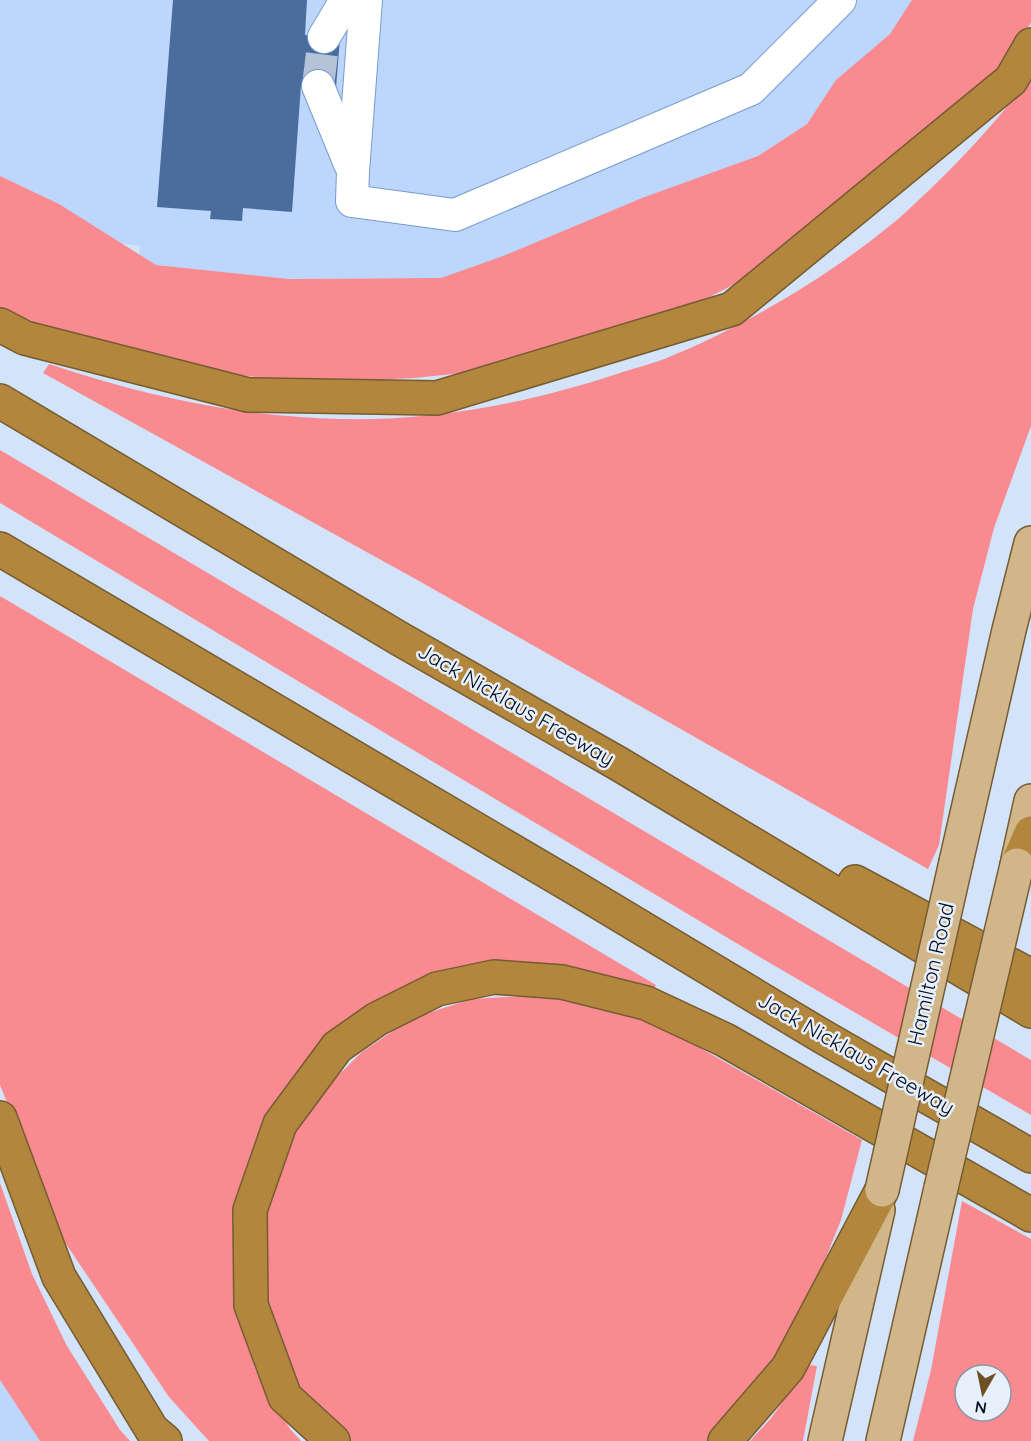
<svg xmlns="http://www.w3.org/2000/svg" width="1031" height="1441" viewBox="0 0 1031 1441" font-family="Quicksand,sans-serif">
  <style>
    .built { fill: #bdd7fc }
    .green { fill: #f98a90; fill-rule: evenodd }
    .building { fill: #4b6d9e }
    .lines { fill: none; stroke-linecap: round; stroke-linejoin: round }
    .minor-tunnel { stroke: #b4c3d8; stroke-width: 32; stroke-dasharray: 32 16; stroke-linecap: butt }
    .minor-casing { stroke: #779bcf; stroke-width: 34 }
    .major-casing { stroke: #755c32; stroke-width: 36 }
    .highway-casing { stroke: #755c32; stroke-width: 36 }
    .minor { stroke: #fff; stroke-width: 32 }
    .major { stroke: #d1b68a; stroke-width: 33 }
    .highway { stroke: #b2863c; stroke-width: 33 }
    .major-bridge-casing { stroke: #755c32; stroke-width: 36; stroke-linecap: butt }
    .major-bridge { stroke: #d1b68a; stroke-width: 33 }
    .labels { text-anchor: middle; stroke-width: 5; stroke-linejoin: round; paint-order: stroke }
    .street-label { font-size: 21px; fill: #030d20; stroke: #e7effb }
  </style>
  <rect width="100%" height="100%" fill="#d3e3f9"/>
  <g class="built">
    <polygon points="0,0 951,0 827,94 807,124 758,156 724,169 448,287 382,278 289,279 156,265 139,255 140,246 114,243 0,188"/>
    <polygon points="0,1380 40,1440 40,1441 0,1441"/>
  </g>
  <g class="green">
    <polygon points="912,0 1031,0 1031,23 1000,66 964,110 766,268 692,306 483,371 414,378 306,383 213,372 133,357 34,322 0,307 0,176 59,204 156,265 289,279 441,278 503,256 642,198 758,156 807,124 836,80 890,34"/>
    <path d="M1031,76V426L994,528L973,609L939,845L928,869L419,581L43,373L49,364C144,396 240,417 341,419C434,421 529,403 617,374C634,368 653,364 669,357C744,326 824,279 887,228C900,218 912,206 924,195C963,158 999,119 1031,76Z"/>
    <polygon points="0,450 1031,1060 1031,1115 763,959 0,503"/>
    <polygon points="0,596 656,985 651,994 515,968 317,1052 235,1297 255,1368 290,1429 301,1441 209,1441 169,1397 62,1238 0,1085"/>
    <polygon points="543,995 613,1010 663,1027 862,1140 841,1220 804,1312 768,1373 709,1441 342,1441 302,1393 276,1342 263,1273 265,1212 281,1159 313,1100 362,1052 412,1018 472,999"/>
    <polygon points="0,1183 32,1274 67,1346 120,1430 130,1441 40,1441 0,1380"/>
    <path d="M962,1201L1031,1239V1441H913L931,1370ZM965,1375H1001V1411H965Z"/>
    <polygon points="808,1365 817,1366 803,1441 750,1441 772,1417"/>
  </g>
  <polygon class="building" points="173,0 307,0 305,35 340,38 336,88 301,85 292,212 243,208 242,221 210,219 211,211 157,207"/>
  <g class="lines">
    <polyline class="minor-tunnel" points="318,86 324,37"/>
    <g class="minor-casing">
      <g id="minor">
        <polyline points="366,0 353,171 352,201 455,215 751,89 840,0"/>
        <polyline points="324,37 346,0"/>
        <polyline points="318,86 350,164"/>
      </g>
    </g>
    <g class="major-casing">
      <g id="major">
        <polyline points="1018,860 1031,801"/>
        <polyline points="956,862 1009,630 1031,543"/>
        <polyline points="825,1441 878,1210"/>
        <polyline points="883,1441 941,1188"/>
      </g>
    </g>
    <g class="highway-casing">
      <g id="highway">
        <polyline points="0,325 25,338 248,395 437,398 732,309 1011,80 1031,45"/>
        <polyline points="0,401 400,639 619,764 1031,1011"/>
        <polyline points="0,549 577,889 825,1038 1031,1156"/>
        <polyline points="1017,865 1031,833"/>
        <polyline points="855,882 1031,976"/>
        <polyline points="0,1118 59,1277 152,1430 165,1441"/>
        <polyline points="333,1441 285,1397 251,1305 250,1210 280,1124 337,1047 377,1019 437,989 494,977 562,982 646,1003 725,1040 1031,1215"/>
        <polyline points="725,1441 788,1368 882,1190"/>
      </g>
    </g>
    <use href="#minor" class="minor"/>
    <use href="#major" class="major"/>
    <use href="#highway" class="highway"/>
    <g class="major-bridge-casing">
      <g id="major-bridge">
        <polyline points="941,1188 1017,865"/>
        <polyline points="882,1190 956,862"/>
      </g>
    </g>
    <use href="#major-bridge" class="major-bridge"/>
  </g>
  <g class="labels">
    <g class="street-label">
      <text transform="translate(516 705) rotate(30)" y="7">Jack Nicklaus Freeway</text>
      <text transform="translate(931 974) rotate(-77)" y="7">Hamilton Road</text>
      <text transform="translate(856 1054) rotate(30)" y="7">Jack Nicklaus Freeway</text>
    </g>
  </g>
  <g transform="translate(983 1393) rotate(189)"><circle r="28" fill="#e7effb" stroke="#8c95a3" stroke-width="1.5"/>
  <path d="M0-4.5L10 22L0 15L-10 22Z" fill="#6d5124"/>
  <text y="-9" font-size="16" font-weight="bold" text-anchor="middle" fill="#030d20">N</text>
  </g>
</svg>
